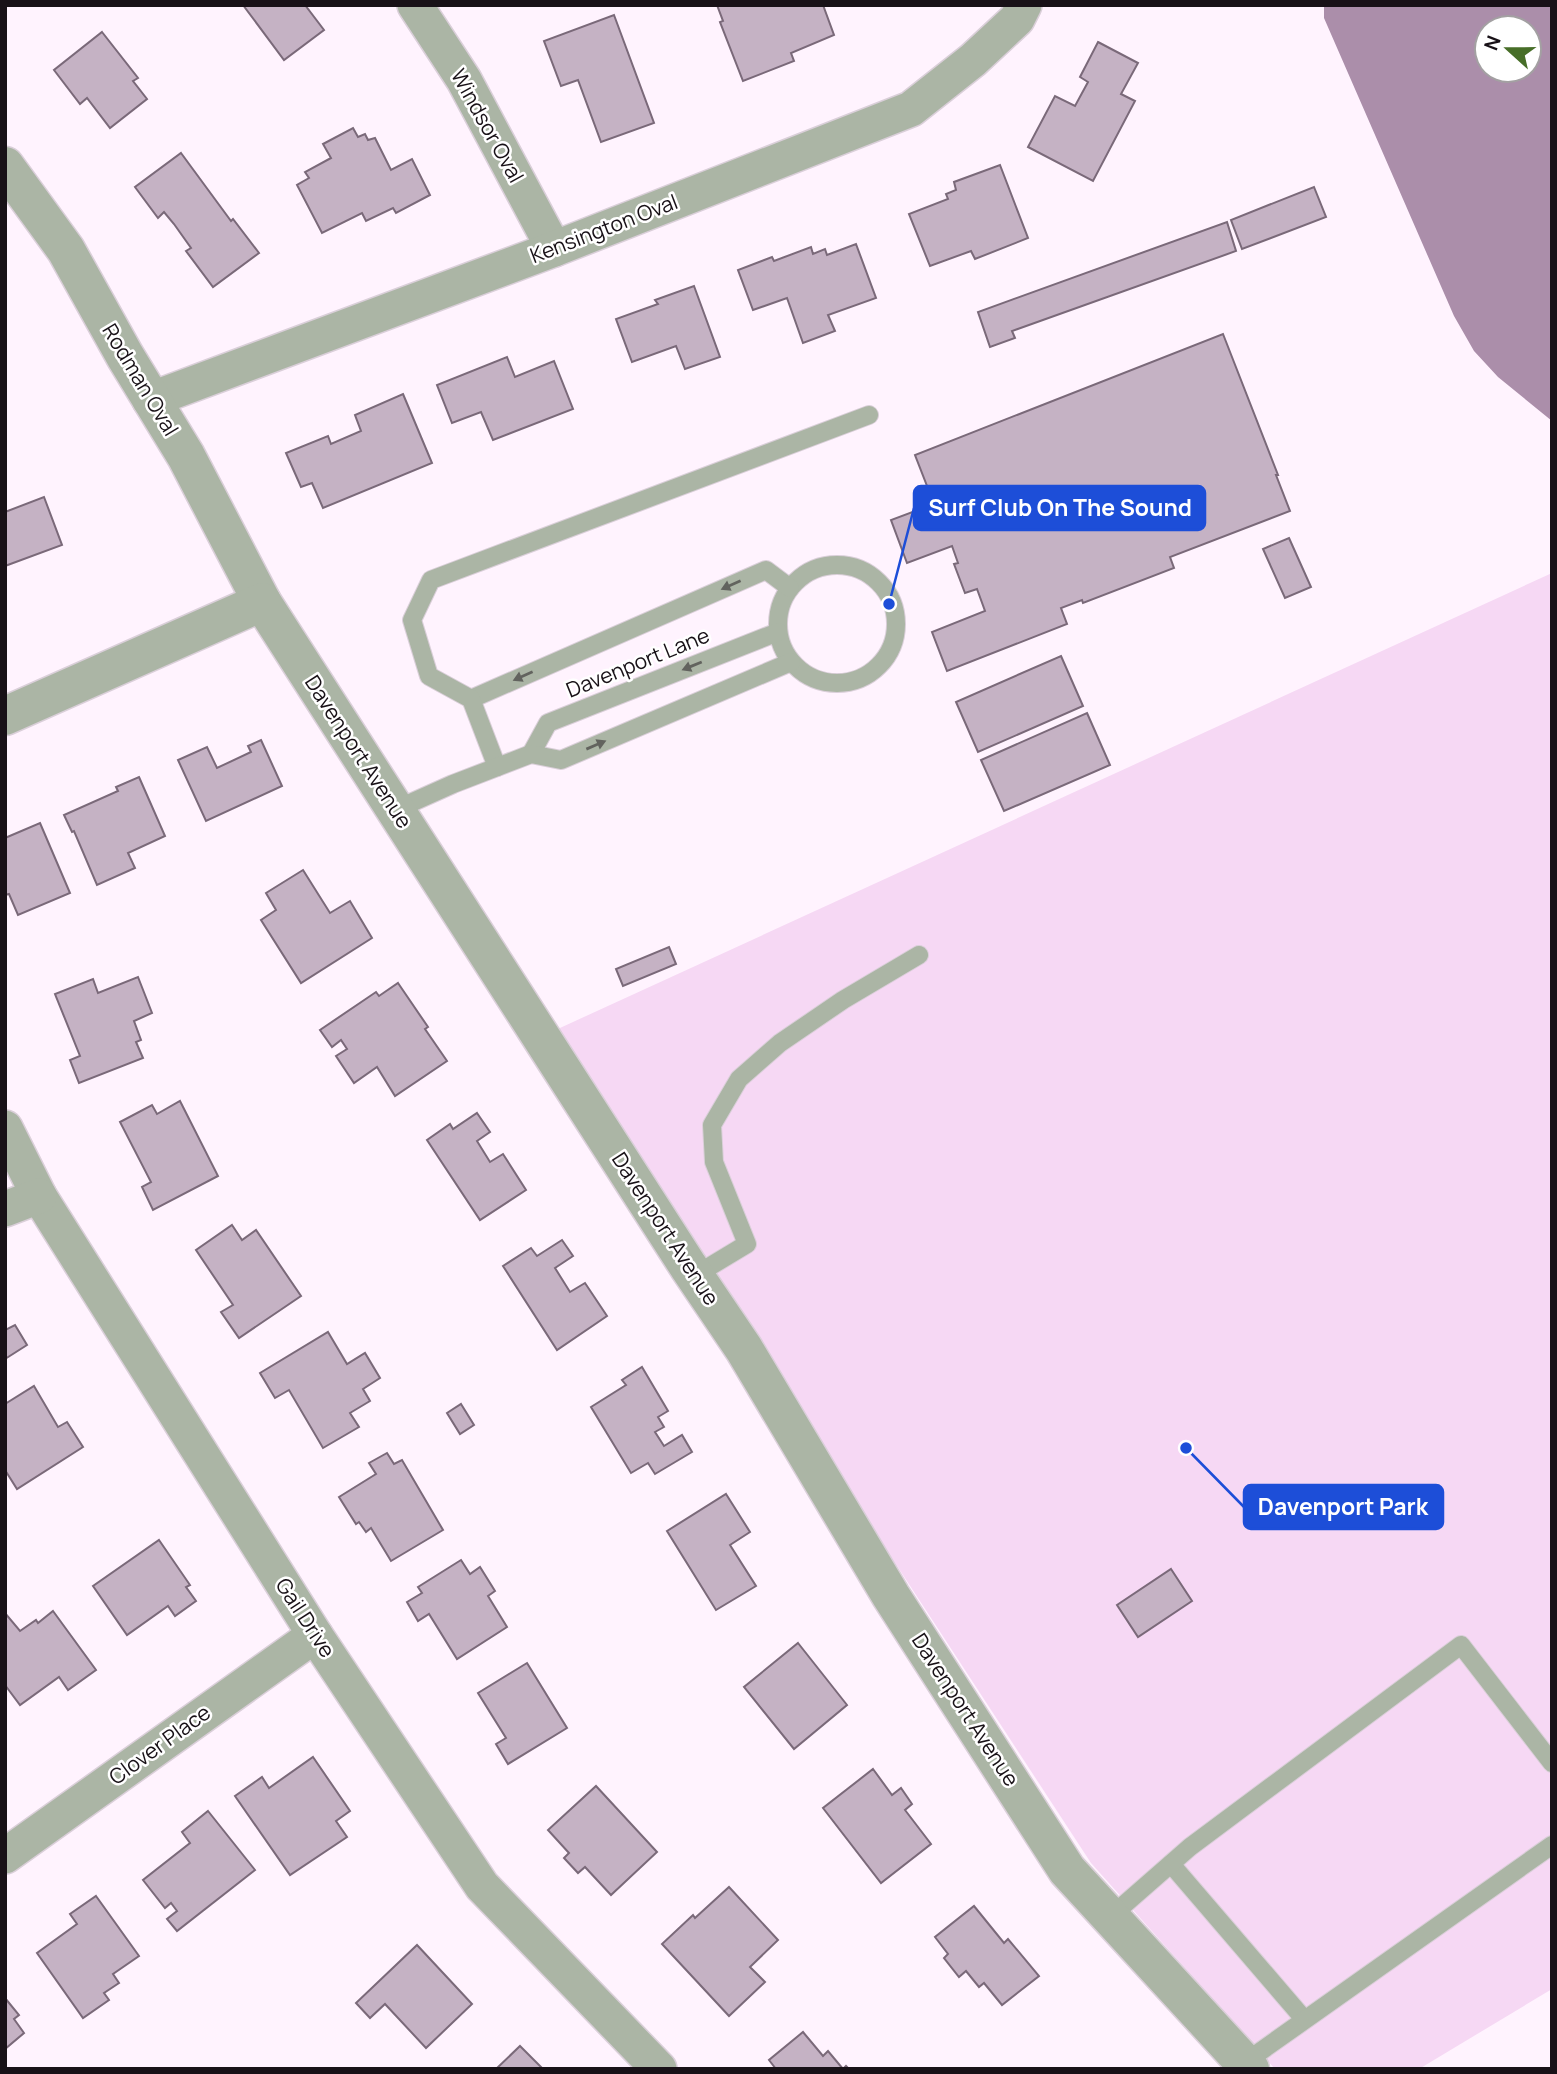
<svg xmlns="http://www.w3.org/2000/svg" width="1557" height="2074" viewBox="0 0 1557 2074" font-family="Manrope,sans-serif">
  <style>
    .green { fill: #f6d8f4 }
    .water { fill: #ab8eaa; fill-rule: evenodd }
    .building { fill: #c5b2c4; stroke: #7a6979; stroke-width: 2 }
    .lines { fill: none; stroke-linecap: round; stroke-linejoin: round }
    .service-casing { stroke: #dacfd9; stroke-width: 20 }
    .minor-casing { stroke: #dacfd9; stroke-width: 38 }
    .tertiary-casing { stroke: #dacfd9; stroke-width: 41 }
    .service { stroke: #abb5a5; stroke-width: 18 }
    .minor { stroke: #abb5a5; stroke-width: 35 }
    .tertiary { stroke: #abb5a5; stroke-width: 38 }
    .oneway { fill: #62635e }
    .labels { text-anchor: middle; stroke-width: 5; stroke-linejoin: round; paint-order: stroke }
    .street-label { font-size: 21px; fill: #181117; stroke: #fff }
    .leader { fill: none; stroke: #1d4ed8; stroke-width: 2.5 }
    .callout-dot { fill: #1d4ed8; stroke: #fff; stroke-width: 2.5 }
    .callout { fill: #1d4ed8; stroke: #1d4ed8; stroke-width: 2.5 }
    .callout-label { font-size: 23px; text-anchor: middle; font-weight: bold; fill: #fff }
  </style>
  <rect width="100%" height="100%" fill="#fff3fe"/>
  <polygon class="green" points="1552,573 1552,1989 1419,2069 1275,2069 1091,1863 549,1033"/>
  <path class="water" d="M1324,5H1552V421L1498,377L1474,351L1454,316L1324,18ZM1487,28H1529V70H1487Z"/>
  <g class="building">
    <polygon points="243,5 305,5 324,30 284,60"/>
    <polygon points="717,5 823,5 834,35 791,53 794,61 743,81 720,22 723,21"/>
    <polygon points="614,15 654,123 601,142 578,80 561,86 544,41"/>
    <polygon points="102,32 138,78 133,81 147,99 110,128 87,98 80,104 54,70"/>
    <polygon points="1098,42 1138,63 1121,94 1135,101 1093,181 1028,147 1055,96 1075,106 1088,82 1080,77"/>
    <polygon points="353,128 358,137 365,134 368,140 375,138 391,170 412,159 430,195 396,213 393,208 366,221 362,213 322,233 297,185 309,178 305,172 331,158 323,144"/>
    <polygon points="181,153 231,221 233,219 259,253 213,287 186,251 191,248 174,224 164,212 158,218 135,187"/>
    <polygon points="1000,165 1028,238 975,259 971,251 930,266 909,214 948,199 946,194 956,190 954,182"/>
    <polygon points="1314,187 1326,217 1242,249 1231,220"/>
    <polygon points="1227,222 1236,251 1012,331 1015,338 990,347 978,312"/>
    <polygon points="856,244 876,298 828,315 835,331 803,343 787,298 753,310 738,270 772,257 774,261 811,247 813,254 825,249 827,255"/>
    <polygon points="694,286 720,357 685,369 676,346 632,362 616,319 658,304 655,300"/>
    <polygon points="1223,334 1278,475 1276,475 1290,511 1170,557 1174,568 1083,603 1082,600 1061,608 1067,624 947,671 932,632 985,611 977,589 965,593 954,564 958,563 952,546 907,563 891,520 934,504 915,455"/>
    <polygon points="507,357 515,377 554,361 573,409 493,440 481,412 452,423 437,385"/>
    <polygon points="403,394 432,463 323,508 312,483 301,487 286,453 328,436 331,444 361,431 355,415"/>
    <polygon points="44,497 62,545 5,566 5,512"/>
    <polygon points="1289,538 1311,587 1285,598 1263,549"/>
    <polygon points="1061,656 1083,706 978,752 956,702"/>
    <polygon points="1087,713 1110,765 1004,811 981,760"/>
    <polygon points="261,740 282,786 206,821 178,760 207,747 217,768 251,752 248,746"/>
    <polygon points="139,777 165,836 128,853 135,868 97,885 74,831 72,832 64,815 118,791 116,787"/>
    <polygon points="40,823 70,893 18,915 9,894 5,895 5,838"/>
    <polygon points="303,870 330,913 350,901 372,938 301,983 261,920 276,910 266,893"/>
    <polygon points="669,947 676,964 623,986 616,969"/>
    <polygon points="138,977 152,1013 134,1021 141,1040 136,1042 143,1058 79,1083 70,1060 80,1056 55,994 93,979 98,993"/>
    <polygon points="398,983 428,1027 425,1029 447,1061 395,1096 377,1067 354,1083 336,1056 347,1049 341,1040 332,1047 320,1030 376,992 379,996"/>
    <polygon points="180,1101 218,1176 153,1210 142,1187 151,1182 120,1122 152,1105 157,1114"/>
    <polygon points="477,1113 490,1132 477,1141 490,1162 503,1154 526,1190 480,1220 427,1140 450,1124 453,1129"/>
    <polygon points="232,1225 242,1240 256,1230 301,1296 239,1338 221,1312 233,1305 196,1250"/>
    <polygon points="562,1240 573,1256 555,1268 570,1292 585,1283 607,1316 557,1350 503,1266 531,1248 537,1256"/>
    <polygon points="15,1325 27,1345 5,1359 5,1330"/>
    <polygon points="328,1332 347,1364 365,1353 380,1378 363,1389 370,1401 350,1413 359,1427 323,1448 289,1390 275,1398 260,1373"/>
    <polygon points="642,1367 668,1411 658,1417 664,1427 655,1432 664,1446 682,1435 692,1452 655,1474 648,1463 631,1473 591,1407 626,1385 622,1380"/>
    <polygon points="34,1386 58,1427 67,1422 83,1447 17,1489 5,1470 5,1404"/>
    <polygon points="461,1404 474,1425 460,1434 447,1413"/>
    <polygon points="387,1453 394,1464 402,1460 443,1530 391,1561 371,1528 366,1532 359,1522 356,1524 339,1497 376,1474 369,1463"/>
    <polygon points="726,1494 750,1532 730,1545 756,1586 716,1610 667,1531"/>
    <polygon points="159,1540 190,1585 186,1587 196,1601 175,1616 168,1606 127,1635 93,1586"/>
    <polygon points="461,1560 470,1574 480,1567 495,1591 488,1596 507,1627 457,1659 429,1614 418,1621 407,1602 422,1593 418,1587"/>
    <polygon points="1171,1569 1192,1601 1138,1637 1117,1605"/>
    <polygon points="53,1611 96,1670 68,1690 59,1677 20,1705 5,1685 5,1613 20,1631 36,1620 38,1623"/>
    <polygon points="798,1643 847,1705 794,1749 744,1687"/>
    <polygon points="527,1663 567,1728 508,1764 496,1744 506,1738 478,1693"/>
    <polygon points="313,1757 350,1811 336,1821 347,1837 290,1875 235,1796 262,1777 269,1788"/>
    <polygon points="873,1769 892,1795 901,1788 912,1804 905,1810 931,1844 881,1883 823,1808"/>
    <polygon points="596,1786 657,1852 611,1895 585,1867 578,1873 564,1858 569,1853 548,1830"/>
    <polygon points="208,1811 255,1870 177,1931 167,1919 177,1911 171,1903 165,1908 143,1880 190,1843 182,1832"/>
    <polygon points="729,1887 778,1940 750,1967 765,1982 729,2016 662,1944 693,1915 695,1918"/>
    <polygon points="96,1896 139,1956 113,1974 119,1983 104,1993 109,2000 83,2018 37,1953 77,1924 70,1914"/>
    <polygon points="974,1906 1004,1943 1008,1939 1039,1976 1002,2005 984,1983 979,1987 966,1971 959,1977 944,1958 948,1954 935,1937"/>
    <polygon points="417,1945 472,2004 426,2048 385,2004 370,2018 356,2003"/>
    <polygon points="5,1998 19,2015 14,2019 24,2033 5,2049"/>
    <polygon points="803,2032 823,2056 828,2051 843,2069 846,2066 849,2069 776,2069 769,2060"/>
    <polygon points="520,2046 543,2069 496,2069"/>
  </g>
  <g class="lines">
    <g class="service-casing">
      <g id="service">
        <circle cx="837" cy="624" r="59"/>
        <polyline points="471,699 766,570 790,588"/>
        <polyline points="531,754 548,723 778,632"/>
        <polyline points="497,767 471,699 429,676 412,620 431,580 869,415"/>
        <polyline points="395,810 453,784 531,754 561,760 791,662"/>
        <polyline points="694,1276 747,1244 714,1162 712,1125 739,1079 780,1043 843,1000 919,955"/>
        <polyline points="1171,1864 1304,2019"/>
        <polyline points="1110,1917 1190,1847 1461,1645 1552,1763"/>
        <polyline points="1244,2063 1552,1845"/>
      </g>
    </g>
    <g class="minor-casing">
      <g id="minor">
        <polyline points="415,5 464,80 554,249"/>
        <polyline points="150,400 554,249 911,109 973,60 1017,19 1024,5"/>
        <polyline points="5,1128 39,1196 315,1635 482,1886 659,2069"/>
        <polyline points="5,1209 39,1196"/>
        <polyline points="5,1856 315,1635"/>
      </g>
    </g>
    <g class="tertiary-casing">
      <g id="tertiary">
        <polyline points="5,166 66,250 125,356 186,456 262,602"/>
        <polyline points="5,716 262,602 688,1266 744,1349 891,1596 1067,1870 1250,2069"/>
      </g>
    </g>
    <use href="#service" class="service"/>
    <use href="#minor" class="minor"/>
    <use href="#tertiary" class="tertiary"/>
  </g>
  <defs><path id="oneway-solid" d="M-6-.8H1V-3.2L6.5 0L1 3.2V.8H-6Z" transform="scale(1.75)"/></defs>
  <g class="oneway">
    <use href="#oneway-solid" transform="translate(731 585) rotate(156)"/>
    <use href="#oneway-solid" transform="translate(692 666) rotate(158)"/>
    <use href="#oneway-solid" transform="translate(523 676) rotate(156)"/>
    <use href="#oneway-solid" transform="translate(596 745) rotate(-23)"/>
  </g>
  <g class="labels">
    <g class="street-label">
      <text transform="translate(487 126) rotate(61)" y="7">Windsor Oval</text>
      <text transform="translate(604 229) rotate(-21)" y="7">Kensington Oval</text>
      <text transform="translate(140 380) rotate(59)" y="7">Rodman Oval</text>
      <text transform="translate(638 663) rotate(-22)" y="7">Davenport Lane</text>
      <text transform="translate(358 752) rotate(57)" y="7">Davenport Avenue</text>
      <text transform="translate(665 1229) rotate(57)" y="7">Davenport Avenue</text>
      <text transform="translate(305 1618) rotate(57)" y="7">Gail Drive</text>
      <text transform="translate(965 1710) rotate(57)" y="7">Davenport Avenue</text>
      <text transform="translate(160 1745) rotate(-36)" y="7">Clover Place</text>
    </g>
  </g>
  <path class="leader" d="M889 604L914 508M1186 1448L1244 1507"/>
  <g class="callout-dot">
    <circle cx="889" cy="604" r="7"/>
    <circle cx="1186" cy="1448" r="7"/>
  </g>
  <g class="callout">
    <rect x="914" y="486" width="291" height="44" rx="7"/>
    <rect x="1244" y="1485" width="199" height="44" rx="7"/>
  </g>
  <g class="callout-label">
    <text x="1060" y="516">Surf Club On The Sound</text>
    <text x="1343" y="1515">Davenport Park</text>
  </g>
  <rect width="1557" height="2074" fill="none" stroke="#181117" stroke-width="14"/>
  <g transform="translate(1508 49) rotate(291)"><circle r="33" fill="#ffffff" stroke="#a3a0a2" stroke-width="2"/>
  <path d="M0-5L12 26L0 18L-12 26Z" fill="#476e28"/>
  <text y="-10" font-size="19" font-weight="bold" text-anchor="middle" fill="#181117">N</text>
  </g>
</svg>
